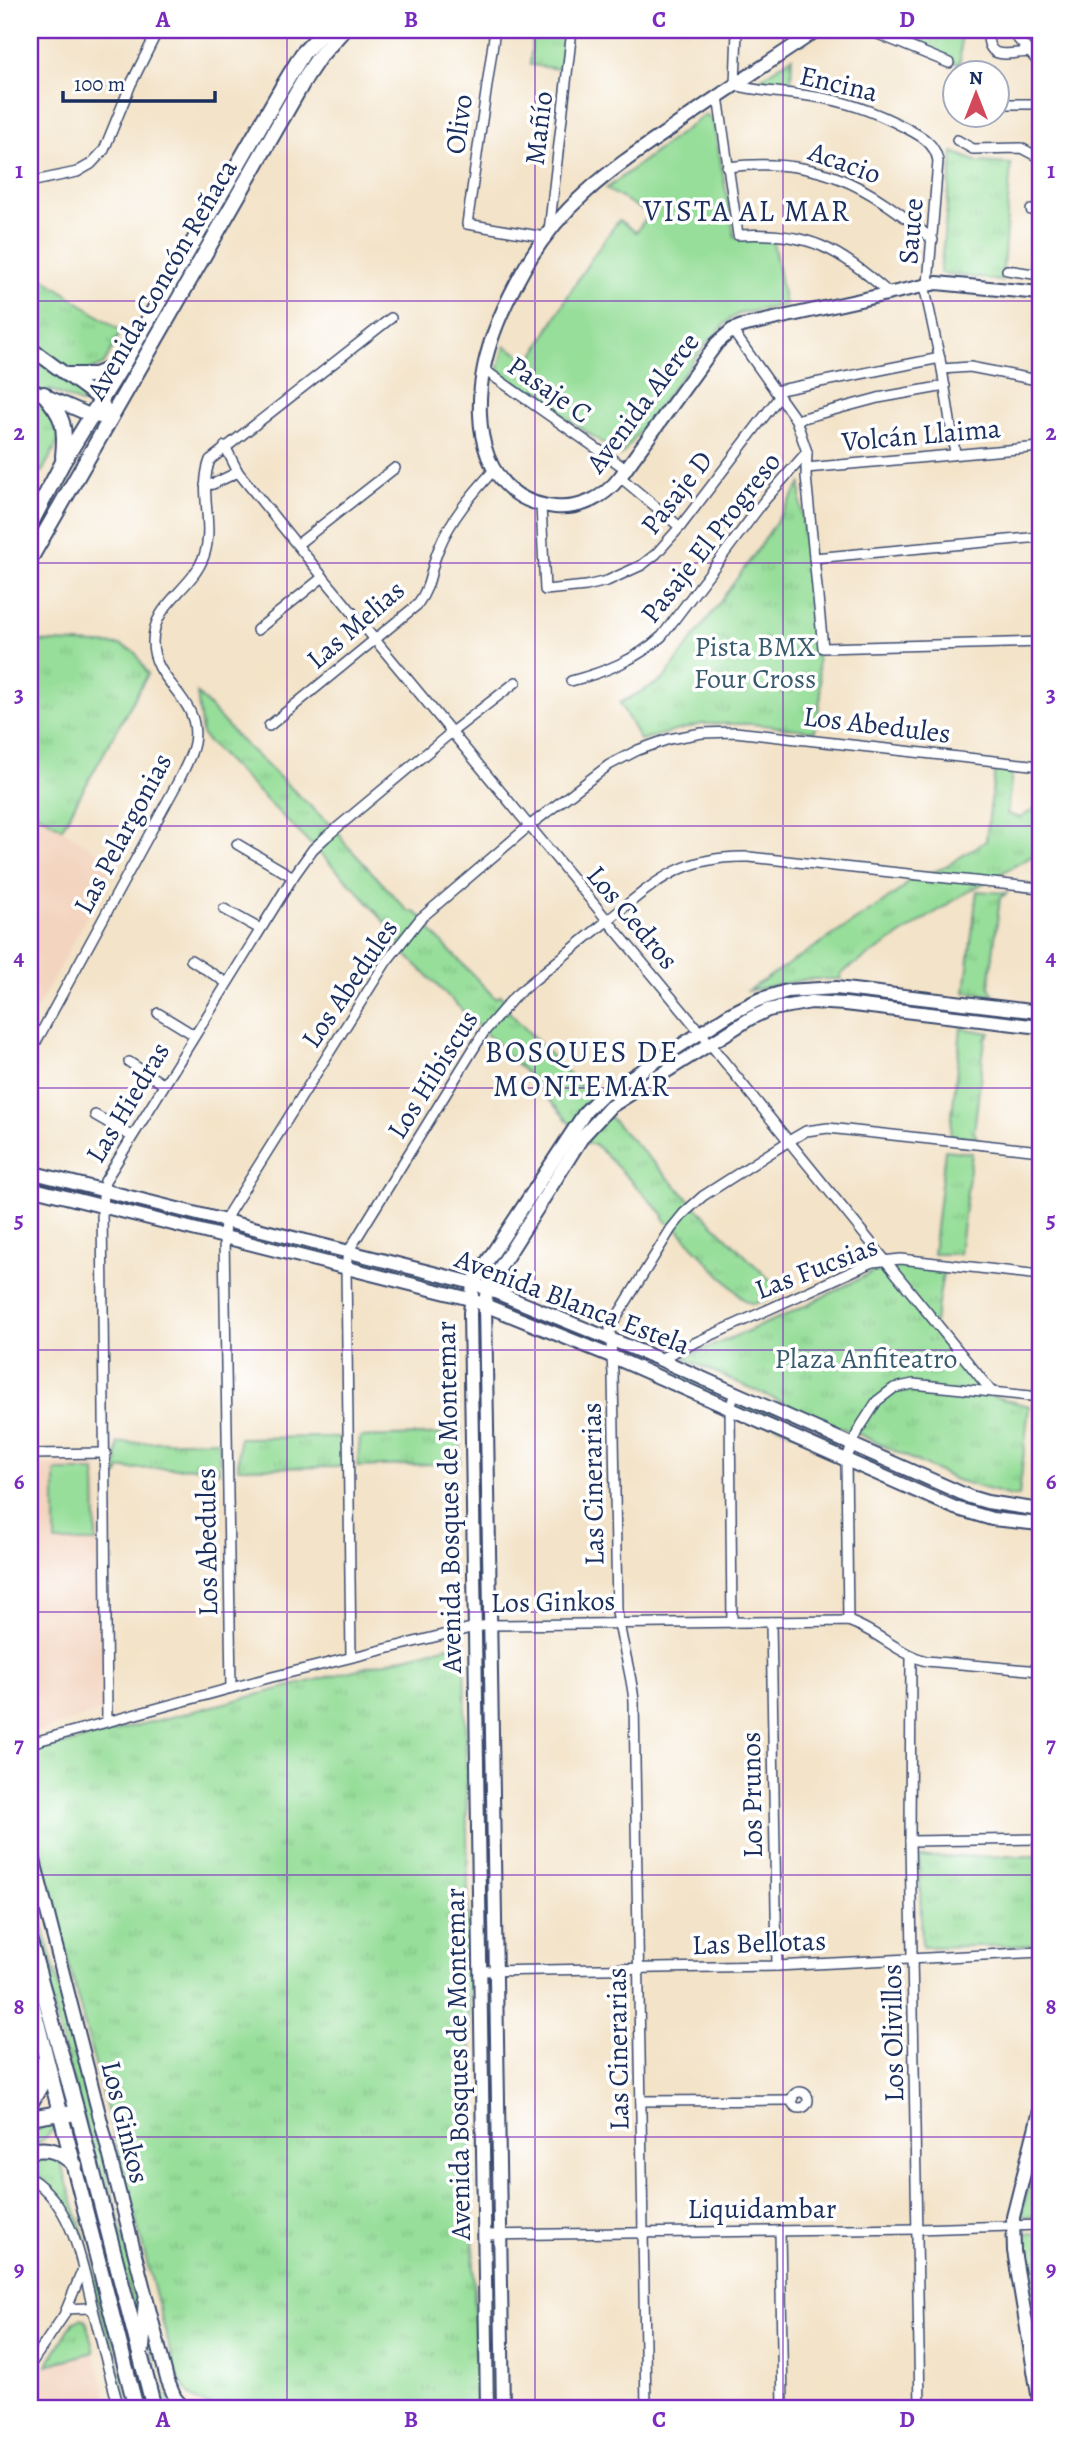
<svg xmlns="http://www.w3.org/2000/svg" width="1070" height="2438" viewBox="0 0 1070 2438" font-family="Alegreya,serif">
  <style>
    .built { fill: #f3d4bf }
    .grass { fill: url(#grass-tufts); stroke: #58867c; stroke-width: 2 }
    .garden { fill: #96de99; stroke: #58867c; stroke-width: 2 }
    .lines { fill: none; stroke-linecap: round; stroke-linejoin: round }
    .street-casing { stroke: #3b4a6e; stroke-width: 12 }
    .secondary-casing { stroke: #3b4a6e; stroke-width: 16 }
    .primary-casing { stroke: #3b4a6e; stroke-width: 18 }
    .street { stroke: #fff; stroke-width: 9 }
    .secondary { stroke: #fff; stroke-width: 12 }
    .primary { stroke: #fff; stroke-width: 14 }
    .grid { fill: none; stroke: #7b2cbf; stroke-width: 2; stroke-opacity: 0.55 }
    .labels { text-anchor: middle; stroke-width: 7; stroke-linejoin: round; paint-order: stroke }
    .street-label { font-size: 28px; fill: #1b2f5e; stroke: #fff }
    .park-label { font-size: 28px; fill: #3a5b6d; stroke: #fff }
    .neighbourhood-label { font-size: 30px; letter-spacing: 2px; fill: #1b2f5e; stroke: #fff }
    .neatline { fill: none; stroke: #7b2cbf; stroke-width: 2.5 }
    .grid-label { font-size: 23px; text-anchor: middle; font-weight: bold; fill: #7b2cbf }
  </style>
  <defs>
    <pattern id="grass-tufts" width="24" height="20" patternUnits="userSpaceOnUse" patternTransform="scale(1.75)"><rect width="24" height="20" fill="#96de99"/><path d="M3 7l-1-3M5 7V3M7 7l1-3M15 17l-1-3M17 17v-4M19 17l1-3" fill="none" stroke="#81bf86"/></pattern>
  </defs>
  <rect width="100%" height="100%" fill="#fff"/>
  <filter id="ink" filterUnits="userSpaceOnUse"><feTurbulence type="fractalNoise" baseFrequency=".0143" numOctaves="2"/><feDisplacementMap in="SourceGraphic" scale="14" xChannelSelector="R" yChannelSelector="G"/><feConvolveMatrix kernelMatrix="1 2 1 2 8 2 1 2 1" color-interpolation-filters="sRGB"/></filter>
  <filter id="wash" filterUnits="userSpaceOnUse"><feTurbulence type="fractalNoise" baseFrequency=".00686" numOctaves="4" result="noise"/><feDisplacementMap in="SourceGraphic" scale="28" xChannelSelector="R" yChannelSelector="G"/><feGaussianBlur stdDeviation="1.57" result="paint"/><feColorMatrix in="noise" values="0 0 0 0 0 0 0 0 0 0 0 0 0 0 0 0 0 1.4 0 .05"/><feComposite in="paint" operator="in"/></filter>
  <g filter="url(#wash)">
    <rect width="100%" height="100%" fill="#f3e3c8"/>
    <g class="built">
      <polygon points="30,809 116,863 30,1021"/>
      <polygon points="98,1464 103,1711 30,1734 30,1465"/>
      <polygon points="94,2352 110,2408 30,2408 30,2385 47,2365"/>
    </g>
    <g class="grass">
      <polygon points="533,30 564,31 560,69 530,65"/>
      <polygon points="876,30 961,30 960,65"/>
      <polygon points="328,33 125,380 120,378 310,53"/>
      <polygon points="792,57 791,82 758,82 760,79"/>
      <polygon points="953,152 978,162 1011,164 1002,281 940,273"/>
      <polygon points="30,269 121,331 104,364 68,381 86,396 82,404 49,389 59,440 42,472 30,468"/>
      <polygon points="801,484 801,506 821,695 815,731 752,724 702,724 640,740 620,703 663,680 754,555"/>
      <polygon points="30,641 121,645 135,652 148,674 62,828 30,809"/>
      <polygon points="197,693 239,739 341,835 343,841 408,911 414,912 428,921 430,930 495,998 501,995 510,1013 599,1105 694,1045 697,1048 603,1110 697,1208 782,1292 780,1295 753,1304 744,1300 678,1230 665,1221 663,1214 595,1144 587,1144 580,1135 542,1187 491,1273 486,1271 576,1130 524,1071 400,949 396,935 357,890 207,741 202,734"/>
      <polygon points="995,769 1012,770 1007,814 1020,818 1040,805 1040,852 967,892 840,974 842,979 808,979 747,991 881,904 903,888 908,880 941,869 986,841"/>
      <polygon points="977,891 1007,893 1000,898 989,987 994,995 965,992"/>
      <path d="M812,993L1040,1020V1025L815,998L783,1001L753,1013L718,1034L714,1031C746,1012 774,997 812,993Z"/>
      <polygon points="961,1028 990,1033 985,1039 974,1132 977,1138 950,1135"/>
      <polygon points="945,1150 972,1153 959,1254 933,1254"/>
      <polygon points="108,1197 213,1222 213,1229 107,1203"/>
      <polygon points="233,1227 337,1253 337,1260 231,1234"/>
      <polygon points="353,1257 460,1283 458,1290 351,1263"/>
      <polygon points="905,1261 944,1267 934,1328 988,1395 1029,1406 1019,1496 1011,1496 956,1480 859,1434 835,1426 683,1358 788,1314 881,1268"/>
      <polygon points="496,1295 596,1338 597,1345 492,1301"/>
      <polygon points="480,1321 498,2408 492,2408 476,1323"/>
      <polygon points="615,1346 720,1389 718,1398 614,1353"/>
      <polygon points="739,1398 834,1440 830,1449 735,1407"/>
      <polygon points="461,1428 460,1463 357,1467 360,1437 454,1434"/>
      <polygon points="340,1437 342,1467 238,1468 239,1438"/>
      <polygon points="220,1440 219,1472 214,1467 121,1469 116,1477 118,1443"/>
      <polygon points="866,1454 970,1501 1040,1513 1040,1519 989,1513 962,1506 863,1460"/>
      <path d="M464,1642L476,2408H218C192,2402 189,2396 176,2373L70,1969L30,1802V1753Z"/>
      <polygon points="1040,1856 1040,1945 922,1947 919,1857"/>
      <polygon points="30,1875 140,2303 136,2316 30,1921"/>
      <polygon points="55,2120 55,2128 37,2144 30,2145 30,2122"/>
      <polygon points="1040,2140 1040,2217 1021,2216"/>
      <polygon points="42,2154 60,2161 94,2267 127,2397 123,2398 79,2231 60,2195 39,2177 36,2170 36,2159"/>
      <polygon points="1040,2233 1040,2371 1018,2234"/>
      <polygon points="81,2318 86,2320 94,2352 47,2365 74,2321"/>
      <path d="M145,2323C152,2351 157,2384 174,2408H161Z"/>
    </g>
    <g class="garden">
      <path d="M706,114L713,121L735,238H770L773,242L785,305L738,314L729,320L706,344L621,456L498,370L505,346L531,361C558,312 585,264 619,220L636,232L649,214L606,189Z"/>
      <polygon points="55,1471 95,1471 96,1542 55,1542"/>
    </g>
  </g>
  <g filter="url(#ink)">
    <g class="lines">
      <g class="street-casing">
        <g id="street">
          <polyline points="495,30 467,224 545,237"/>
          <path d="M737,30L735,85C759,92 784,92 809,96C843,100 876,112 906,128C921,136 935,143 938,161L928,284"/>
          <polyline points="868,30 949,63"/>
          <path d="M988,30C986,62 1006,53 1030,52"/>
          <polyline points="1010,30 1040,64"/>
          <path d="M718,96L738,235C809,231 837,248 889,293"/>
          <polyline points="1007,104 1040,104"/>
          <polyline points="957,140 973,149 1021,148 1040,158"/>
          <path d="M727,167C817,156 867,184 933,240"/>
          <polyline points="30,182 77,172 91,164 104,150 131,84 158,30"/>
          <polyline points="1031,210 1040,210"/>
          <polyline points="549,231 572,30"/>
          <polyline points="1007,270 1040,275"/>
          <polyline points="924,285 942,369 955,453"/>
          <polyline points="732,330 796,420 807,452 806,476 823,648 1040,642"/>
          <polyline points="483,369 626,469"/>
          <polyline points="942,369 970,367 1032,379"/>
          <polyline points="775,391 940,358"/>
          <polyline points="796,420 878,398 945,386"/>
          <polyline points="225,446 238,472 323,577 710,1044 992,1392"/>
          <polyline points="806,468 1040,447"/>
          <polyline points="620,477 680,527"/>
          <polyline points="205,485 213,484 238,472"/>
          <polyline points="541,505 545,590 586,586 607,581 642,565 656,554 680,527 779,397"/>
          <polyline points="298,544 395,468"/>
          <polyline points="814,558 1040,537"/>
          <polyline points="257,630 323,577"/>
          <path d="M571,681C605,672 636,660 662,636L764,501L807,452"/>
          <path d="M269,726L417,605C433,583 429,571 439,548C450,520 473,493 493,471"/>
          <polyline points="237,844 293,877"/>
          <polyline points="224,909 260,929"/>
          <polyline points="191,960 227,983"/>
          <polyline points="158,1013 194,1035"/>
          <path d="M30,1053L180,778C185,767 192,755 194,743C202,697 153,684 153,642C153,603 192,590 204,556C215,525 198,491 210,460L391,318"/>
          <polyline points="129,1062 163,1084"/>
          <polyline points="95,1115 131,1136"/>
          <polyline points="659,1359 873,1262 901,1259 1040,1275"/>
          <polyline points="30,1454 106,1453"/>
          <polyline points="848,1621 846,1460 859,1429 877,1401 894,1388 913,1384 1040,1397"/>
          <polyline points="771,1622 777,1966"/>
          <polyline points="732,1623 730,1409 735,1392"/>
          <path d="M351,1656L346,1268L348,1252L484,1032L515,996C545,971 576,946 607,921C655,882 682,855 749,857L1040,888"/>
          <polyline points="911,1657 910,1841 920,2408"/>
          <polyline points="231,1688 224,1237 225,1221 230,1211 386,962 420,919 529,826 609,765 638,750 669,739 702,733 735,732 1040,766"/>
          <polyline points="107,1721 102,1206 105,1181 293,877 313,849 326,837 453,731 516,682"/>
          <path d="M30,1743L272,1677L475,1627L490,1625L848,1621C876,1630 897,1653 926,1661L1040,1671"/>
          <polyline points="910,1841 1040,1839"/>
          <polyline points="480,1971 777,1966 1040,1952"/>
          <circle cx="800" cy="2100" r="8"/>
          <polyline points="641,2101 793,2100"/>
          <path d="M30,2178C75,2206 82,2266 94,2313C102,2345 110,2376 119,2408"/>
          <polyline points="780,2231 783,2408"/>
          <polyline points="484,2235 917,2229 1040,2225"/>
          <polyline points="67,2309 87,2308 93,2311"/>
          <polyline points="30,2365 64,2315 83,2269"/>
          <path d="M646,2408L634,1701C631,1670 621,1642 617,1611L613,1374L610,1328L671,1229L684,1213L703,1196L789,1141L806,1131L828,1128L1040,1151"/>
        </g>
      </g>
      <g class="secondary-casing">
        <g id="secondary">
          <path d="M817,30C769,63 720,94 672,128C611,170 561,203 524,269C507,299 491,333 484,367C472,426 483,500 555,507C581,509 604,498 620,477L717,343L732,330L742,326L937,283L1040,293"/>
          <polyline points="30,348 101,400 109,418"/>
          <polyline points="30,389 92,416 101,417"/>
          <polyline points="30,1172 473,1283 659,1359 970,1497 987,1502 1040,1510"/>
          <polyline points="30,1188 470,1299 611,1356 955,1508 992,1519 1040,1524"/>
          <polyline points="31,1849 167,2379 175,2398 184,2408"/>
          <polyline points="1040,2110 1013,2217 1014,2251 1040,2406"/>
          <polyline points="487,2408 470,1313 473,1283 586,1111 600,1097 730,1014 758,1000 787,991 836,988 1040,1012"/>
          <polyline points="503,2408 485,1304 487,1288 583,1136 610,1107 751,1018 768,1010 811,1002 845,1004 1040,1027"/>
        </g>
      </g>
      <g class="primary-casing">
        <g id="primary">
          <polyline points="68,375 95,375 123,364"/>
          <path d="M44,394C64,417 66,427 63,457"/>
          <polyline points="30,525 63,462 123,364 283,86 303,53 325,30"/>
          <polyline points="30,559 307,75 319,57 343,30"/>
          <polyline points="30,1848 31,1849"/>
          <polyline points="30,1942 78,2115 154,2408"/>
          <polyline points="30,1995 136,2408"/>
          <polyline points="30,2104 42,2083 43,2063"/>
          <polyline points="30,2118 60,2113 70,2114"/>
          <path d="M30,2151C49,2147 60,2151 75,2165"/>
          <polyline points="142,2348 146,2300"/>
        </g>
      </g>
      <use href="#street" class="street"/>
      <use href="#secondary" class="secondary"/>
      <use href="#primary" class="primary"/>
    </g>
  </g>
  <path class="grid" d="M287,30V2408M535,30V2408M783,30V2408M30,301H1040M30,563H1040M30,826H1040M30,1088H1040M30,1350H1040M30,1612H1040M30,1875H1040M30,2137H1040"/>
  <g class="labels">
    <g class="street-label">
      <text transform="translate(839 83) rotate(13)" y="10">Encina</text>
      <text transform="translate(458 124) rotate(-82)" y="10">Olivo</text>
      <text transform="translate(538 128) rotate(-83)" y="10">Mañío</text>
      <text transform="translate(845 162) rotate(20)" y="10">Acacio</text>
      <text transform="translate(910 231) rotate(-85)" y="10">Sauce</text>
      <text transform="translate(161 279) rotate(-60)" y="10">Avenida Concón Reñaca</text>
      <text transform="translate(550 389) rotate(35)" y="10">Pasaje C</text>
      <text transform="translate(642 402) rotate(-53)" y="10">Avenida Alerce</text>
      <text transform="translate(921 434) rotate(-5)" y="10">Volcán Llaima</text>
      <text transform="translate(676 492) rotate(-52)" y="10">Pasaje D</text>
      <text transform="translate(710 537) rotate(-52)" y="10">Pasaje El Progreso</text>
      <text transform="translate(355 624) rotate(-41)" y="10">Las Melias</text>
      <text transform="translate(877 724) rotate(7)" y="10">Los Abedules</text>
      <text transform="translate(122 833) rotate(-62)" y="10">Las Pelargonias</text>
      <text transform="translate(633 917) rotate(50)" y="10">Los Cedros</text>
      <text transform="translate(349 983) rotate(-56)" y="10">Los Abedules</text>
      <text transform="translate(432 1074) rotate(-58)" y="10">Los Hibiscus</text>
      <text transform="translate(127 1102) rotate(-59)" y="10">Las Hiedras</text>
      <text transform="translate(816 1267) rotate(-21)" y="10">Las Fucsias</text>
      <text transform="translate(573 1301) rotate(21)" y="10">Avenida Blanca Estela</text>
      <text transform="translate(592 1484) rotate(-91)" y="10">Las Cinerarias</text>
      <text transform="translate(448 1497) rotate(-91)" y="10">Avenida Bosques de Montemar</text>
      <text transform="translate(206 1542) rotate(-91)" y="10">Los Abedules</text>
      <text transform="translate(553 1601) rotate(-1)" y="10">Los Ginkos</text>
      <text transform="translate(751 1795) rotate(-91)" y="10">Los Prunos</text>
      <text transform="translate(759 1942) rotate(-2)" y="10">Las Bellotas</text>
      <text transform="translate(892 2033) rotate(-91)" y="10">Los Olivillos</text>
      <text transform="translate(617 2049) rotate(-91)" y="10">Las Cinerarias</text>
      <text transform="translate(457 2064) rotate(-91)" y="10">Avenida Bosques de Montemar</text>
      <text transform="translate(126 2122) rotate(76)" y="10">Los Ginkos</text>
      <text x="762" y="2218">Liquidambar</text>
    </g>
    <g class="park-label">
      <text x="755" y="656">Pista BMX<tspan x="755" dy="32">Four Cross</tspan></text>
      <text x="866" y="1368">Plaza Anfiteatro</text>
    </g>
    <g class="neighbourhood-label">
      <text x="747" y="221">VISTA AL MAR</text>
      <text x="582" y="1062">BOSQUES DE<tspan x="582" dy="34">MONTEMAR</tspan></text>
    </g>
  </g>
  <rect width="1070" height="2438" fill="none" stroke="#fff" stroke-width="77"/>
  <g transform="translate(976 94)"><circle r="33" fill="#ffffff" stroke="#a4acbf" stroke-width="2"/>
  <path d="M0-5L12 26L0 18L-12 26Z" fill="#d1495b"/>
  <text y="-10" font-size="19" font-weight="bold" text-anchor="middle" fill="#1b2f5e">N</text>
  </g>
  <path d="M63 91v10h152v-10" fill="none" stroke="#1b2f5e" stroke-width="3.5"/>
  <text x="74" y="91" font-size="21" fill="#1b2f5e" stroke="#ffffff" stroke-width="5" paint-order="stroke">100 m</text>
  <rect x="38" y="38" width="994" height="2362" class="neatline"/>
  <g class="grid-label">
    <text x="163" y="27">A</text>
    <text x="411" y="27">B</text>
    <text x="659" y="27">C</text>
    <text x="907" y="27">D</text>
    <text x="19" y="178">1</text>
    <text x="1051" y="178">1</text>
    <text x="19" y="440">2</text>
    <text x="1051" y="440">2</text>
    <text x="19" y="702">3</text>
    <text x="1051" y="702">3</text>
    <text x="19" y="965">4</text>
    <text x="1051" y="965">4</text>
    <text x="19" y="1227">5</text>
    <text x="1051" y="1227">5</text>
    <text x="19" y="1489">6</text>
    <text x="1051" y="1489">6</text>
    <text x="19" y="1752">7</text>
    <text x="1051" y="1752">7</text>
    <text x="19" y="2014">8</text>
    <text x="1051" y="2014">8</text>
    <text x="19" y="2276">9</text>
    <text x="1051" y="2276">9</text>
    <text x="163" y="2427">A</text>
    <text x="411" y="2427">B</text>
    <text x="659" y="2427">C</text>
    <text x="907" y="2427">D</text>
  </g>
</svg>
